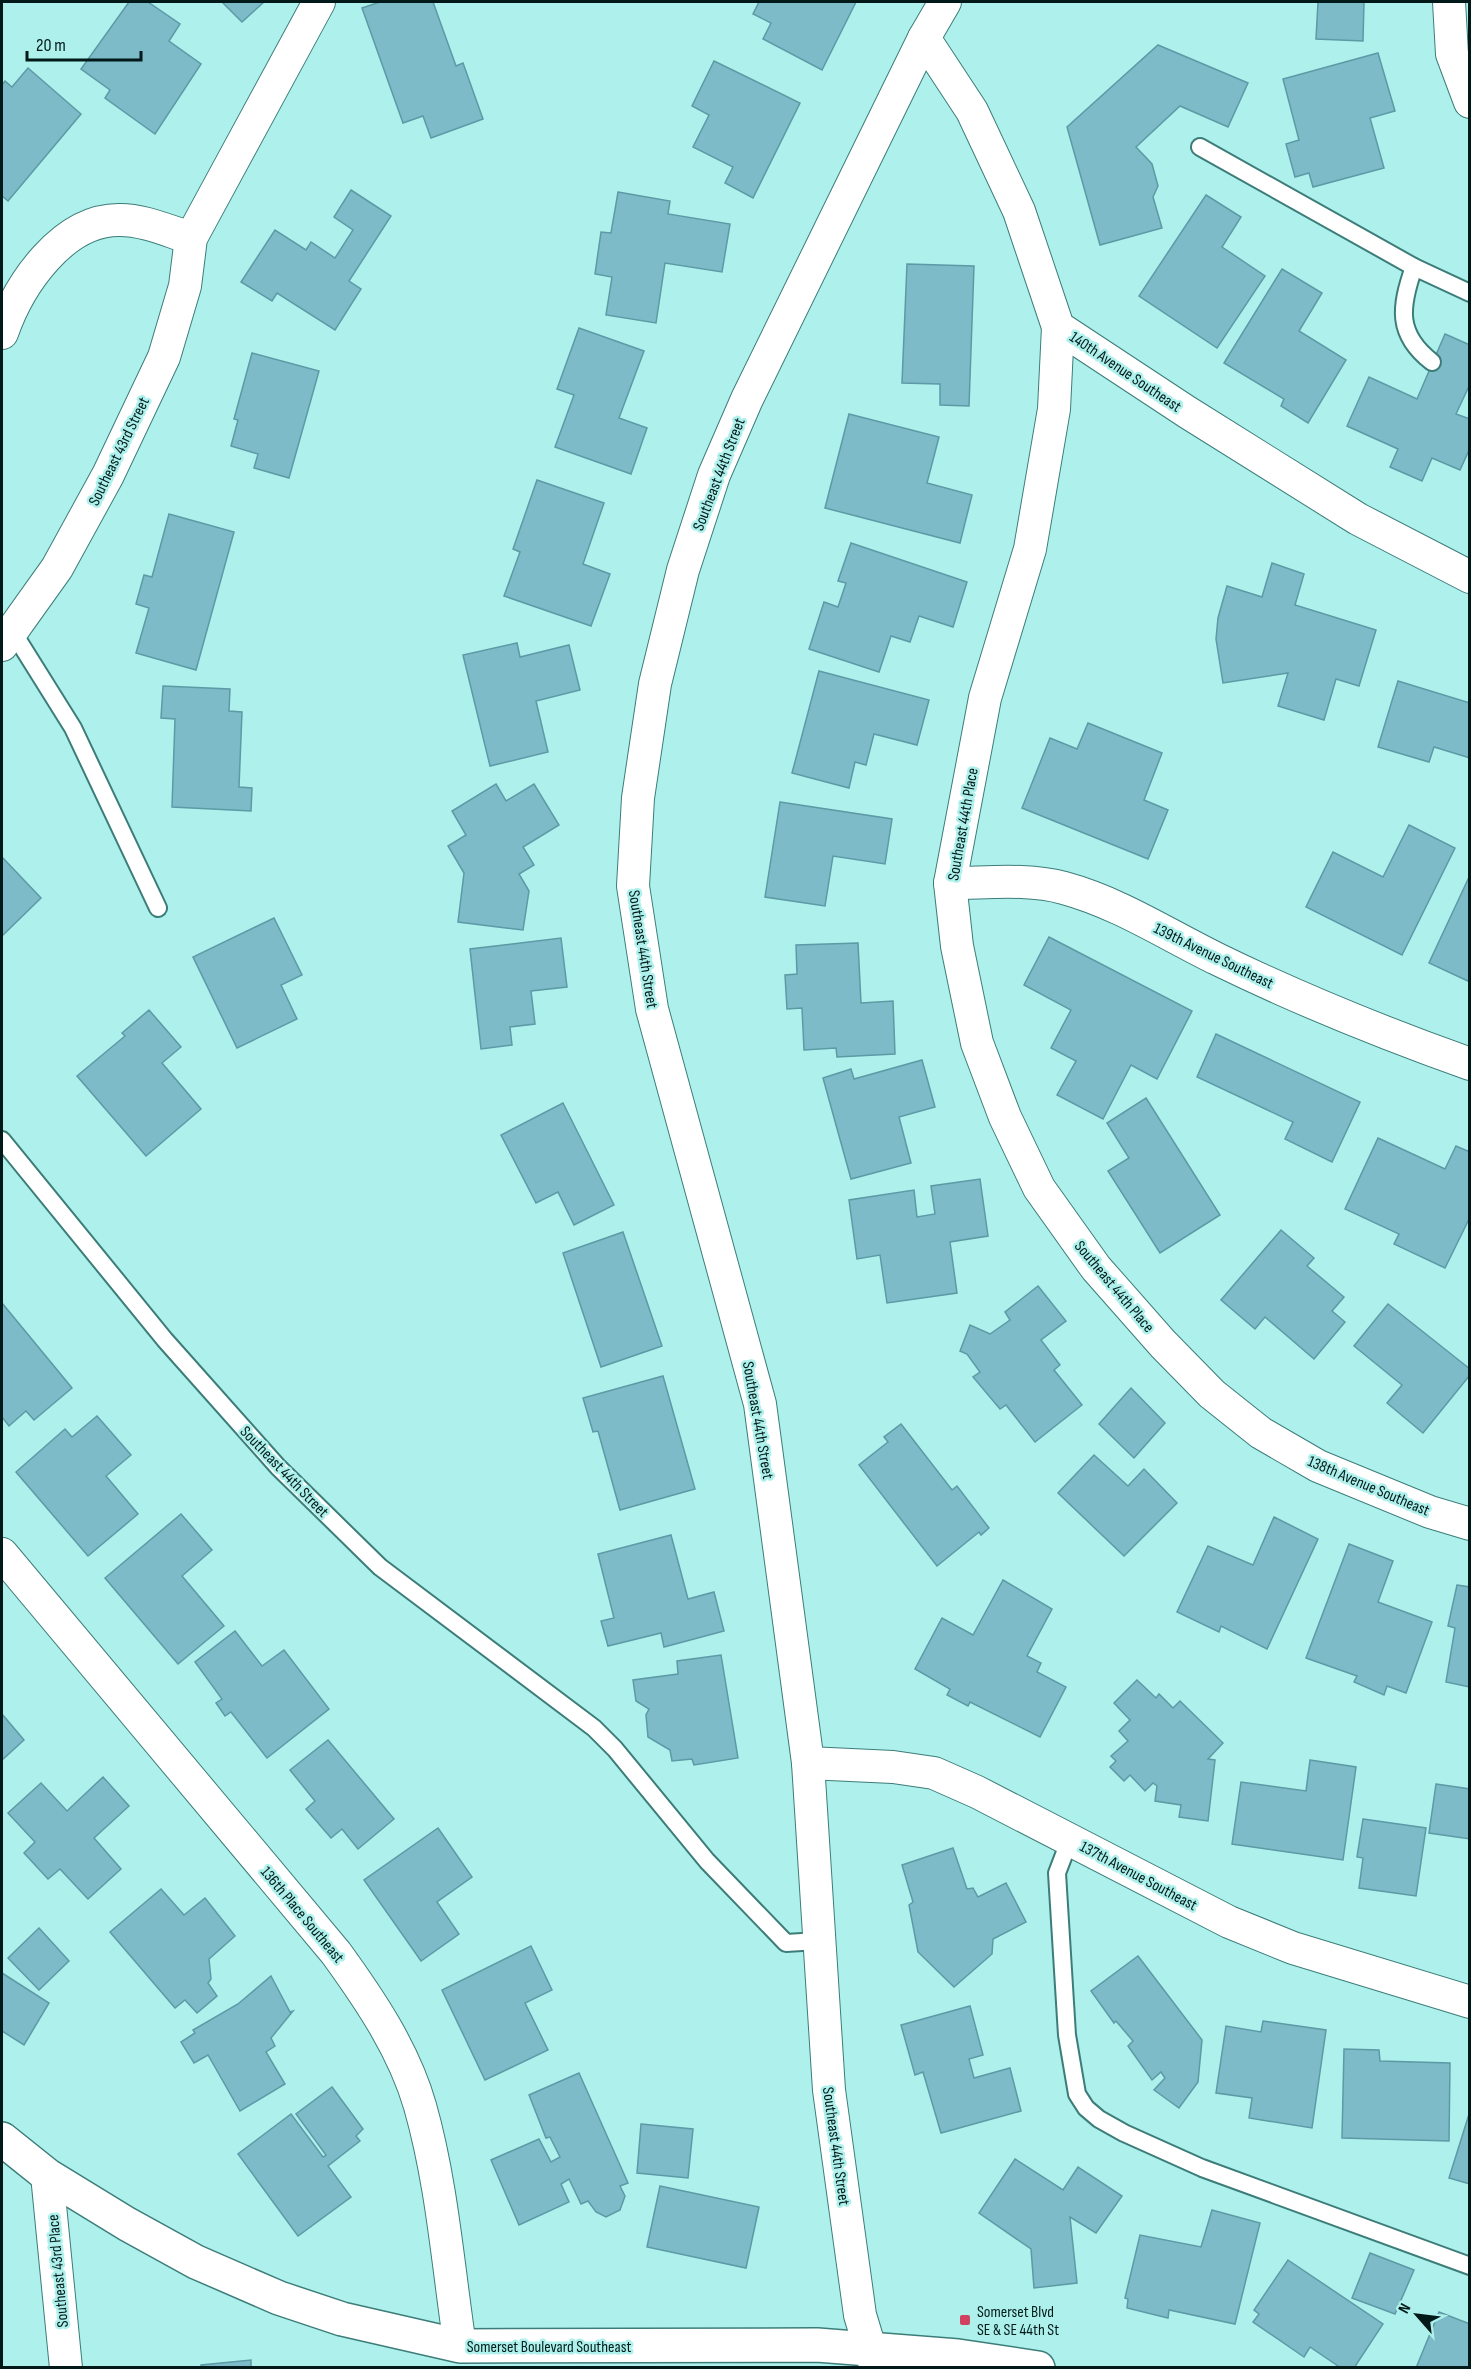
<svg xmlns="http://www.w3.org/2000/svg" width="1471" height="2369" viewBox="0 0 1471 2369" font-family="'Sofia Sans Condensed',sans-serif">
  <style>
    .building { fill: #7cbbc7; stroke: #5c9aa6; stroke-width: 1.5 }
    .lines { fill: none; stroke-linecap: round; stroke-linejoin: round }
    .lane-casing { stroke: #3c7d79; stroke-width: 20 }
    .street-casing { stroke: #3c7d79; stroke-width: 34 }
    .secondary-casing { stroke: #3c7d79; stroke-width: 36 }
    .lane { stroke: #fff; stroke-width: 16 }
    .street { stroke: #fff; stroke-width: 32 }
    .secondary { stroke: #fff; stroke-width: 33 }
    .poi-dot { fill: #d14162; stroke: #aef0eb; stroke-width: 2 }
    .labels { text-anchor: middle; stroke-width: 5; stroke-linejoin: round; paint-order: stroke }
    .street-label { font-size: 16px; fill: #011a19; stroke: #aef0eb }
    .poi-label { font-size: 16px; fill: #011a19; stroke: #aef0eb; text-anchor: start }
  </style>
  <rect width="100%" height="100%" fill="#aef0eb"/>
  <g class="building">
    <polygon points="129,2 148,2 180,24 169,41 201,64 155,134 105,98 110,90 81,69"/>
    <polygon points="222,2 264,2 242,22"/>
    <polygon points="380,2 433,2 456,66 463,63 483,119 431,138 423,116 403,123 362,8"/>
    <polygon points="759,2 856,2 822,70 763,39 771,23 753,14"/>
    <polygon points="1318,2 1364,2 1363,41 1316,39"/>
    <polygon points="1158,45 1248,83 1228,127 1180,106 1136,147 1152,164 1158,186 1153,197 1162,228 1100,245 1067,127"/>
    <polygon points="1378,53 1395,111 1370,118 1384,168 1313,187 1309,173 1295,177 1286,144 1299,140 1283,79"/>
    <polygon points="714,61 800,103 753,198 725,183 733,167 693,147 709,115 692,106"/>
    <polygon points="28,68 81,114 8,201 2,196 2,85 5,81 12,87"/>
    <polygon points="351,190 391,216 349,281 361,289 335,330 277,293 272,301 241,282 275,230 306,250 311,242 335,258 353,230 334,217"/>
    <polygon points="618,192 670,201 668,214 730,224 722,272 665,263 656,323 606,315 612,277 595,274 601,232 611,233"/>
    <polygon points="1206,195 1241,217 1222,247 1265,276 1217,348 1139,296"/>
    <polygon points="907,264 974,266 969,406 940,405 940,384 902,383"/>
    <polygon points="1282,269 1322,293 1299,331 1346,360 1308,423 1281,406 1284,399 1224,363"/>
    <polygon points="579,328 644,351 619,418 647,428 631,474 555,447 574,395 557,389"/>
    <polygon points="1445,334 1470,345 1470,384 1456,414 1470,419 1470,448 1460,470 1432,458 1422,481 1390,467 1398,449 1347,426 1369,377 1417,399"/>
    <polygon points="252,353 319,371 289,478 254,468 258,454 231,446 238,420 234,419"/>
    <polygon points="849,414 939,437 927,483 972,495 960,543 825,508"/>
    <polygon points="537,480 604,503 583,564 610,574 591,626 504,596 520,552 513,549"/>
    <polygon points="169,514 234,532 196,670 136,653 149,608 136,604 144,575 152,577"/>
    <polygon points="851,543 967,582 953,627 919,616 910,642 891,636 879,672 809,649 824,602 838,607 846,583 838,581"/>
    <polygon points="1272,563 1304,574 1295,605 1376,630 1359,686 1336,679 1324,720 1278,706 1288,673 1223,683 1216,639 1218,618 1227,586 1262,597"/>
    <polygon points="517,643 520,657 569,645 580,690 536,701 548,752 490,766 463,655"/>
    <polygon points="819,671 929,700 917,745 874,734 866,765 855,762 849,788 792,773"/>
    <polygon points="1398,681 1470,703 1470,758 1434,747 1429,762 1378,747"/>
    <polygon points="163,686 230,689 229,711 242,712 239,787 252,788 251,811 172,807 175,719 161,718"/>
    <polygon points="1088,723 1162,753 1144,800 1168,810 1148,859 1022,808 1050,738 1077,749"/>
    <polygon points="496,784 506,801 534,784 559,825 523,847 534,865 519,874 529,891 523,930 458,922 464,873 448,846 466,835 452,811"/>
    <polygon points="780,802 892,819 885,864 833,856 825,906 765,897"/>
    <polygon points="1409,825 1455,848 1402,955 1306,907 1333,852 1383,877"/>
    <polygon points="2,857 41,898 2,936"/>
    <polygon points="1470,875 1470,982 1429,963"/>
    <polygon points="274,918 302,975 281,985 297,1019 237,1048 193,957"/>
    <polygon points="1049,937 1192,1011 1157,1079 1131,1065 1103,1119 1057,1095 1076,1061 1051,1048 1071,1010 1024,985"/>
    <polygon points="561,938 567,987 531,991 535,1024 510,1027 512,1045 481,1049 470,949"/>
    <polygon points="858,943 861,1003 893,1001 895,1054 837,1057 836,1048 804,1050 802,1008 787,1009 785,975 797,974 796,945"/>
    <polygon points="149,1010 181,1047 162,1063 201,1109 146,1156 77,1076 125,1036 122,1033"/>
    <polygon points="1216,1034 1360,1102 1332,1162 1285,1139 1293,1122 1197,1077"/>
    <polygon points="922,1060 935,1107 899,1117 911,1163 851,1179 823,1078 851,1069 854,1079"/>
    <polygon points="1146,1098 1220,1215 1160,1253 1108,1171 1129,1158 1107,1123"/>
    <polygon points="563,1103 614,1205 574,1225 558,1192 536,1203 501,1135"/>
    <polygon points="1378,1138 1445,1169 1456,1146 1470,1152 1470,1217 1445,1268 1394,1244 1399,1234 1345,1209"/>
    <polygon points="980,1179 988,1236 950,1242 957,1293 887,1303 880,1255 857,1259 849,1200 914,1190 917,1217 935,1214 931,1186"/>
    <polygon points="1281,1230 1314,1258 1307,1266 1344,1297 1332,1311 1345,1322 1314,1359 1265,1317 1255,1329 1221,1300"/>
    <polygon points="623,1232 662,1346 601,1367 563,1253"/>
    <polygon points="1038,1286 1066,1321 1041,1340 1060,1365 1054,1370 1082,1405 1035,1442 1006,1405 1000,1409 973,1377 980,1372 967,1354 960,1351 970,1325 990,1334 1010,1320 1005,1312"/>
    <polygon points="2,1303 72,1388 34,1420 26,1411 9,1426 2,1417"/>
    <polygon points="1388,1304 1470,1369 1470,1375 1423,1433 1387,1403 1402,1385 1354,1346"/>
    <polygon points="663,1376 695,1489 620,1510 598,1431 593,1432 583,1398"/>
    <polygon points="1131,1388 1165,1423 1134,1458 1099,1424"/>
    <polygon points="97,1416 131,1455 106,1476 138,1514 88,1556 16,1472 65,1429 72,1437"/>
    <polygon points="901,1424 952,1490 957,1486 989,1528 981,1535 979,1532 937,1566 859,1465 888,1442 884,1437"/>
    <polygon points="1094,1455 1128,1486 1144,1469 1177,1503 1124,1556 1058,1493"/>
    <polygon points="181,1514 212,1550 182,1576 224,1626 178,1664 105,1578"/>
    <polygon points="1274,1517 1318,1539 1267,1649 1221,1626 1219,1632 1177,1612 1208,1546 1253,1565"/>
    <polygon points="671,1535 688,1599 714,1592 724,1631 664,1647 661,1633 608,1646 601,1621 614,1618 598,1554"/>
    <polygon points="1349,1544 1393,1561 1378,1602 1432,1622 1406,1693 1387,1686 1384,1695 1354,1682 1357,1676 1306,1658"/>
    <polygon points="1003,1580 1052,1609 1027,1656 1041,1663 1037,1672 1066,1687 1040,1737 970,1702 968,1706 947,1695 950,1689 915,1669 942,1618 973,1635"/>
    <polygon points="1457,1585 1470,1587 1470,1687 1446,1682 1455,1628 1448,1626"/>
    <polygon points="235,1631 262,1666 284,1650 329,1709 267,1758 231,1712 225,1716 216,1703 222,1699 195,1662"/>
    <polygon points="721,1655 738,1758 694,1765 692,1759 672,1761 670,1750 648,1737 646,1715 649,1709 636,1701 633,1680 678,1674 677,1661"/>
    <polygon points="1137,1680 1156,1698 1159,1694 1173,1708 1180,1701 1223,1743 1208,1759 1215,1760 1208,1821 1179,1817 1181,1805 1155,1801 1157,1786 1153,1783 1145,1791 1130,1775 1124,1781 1110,1767 1116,1761 1111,1756 1128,1741 1119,1731 1130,1720 1114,1703"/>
    <polygon points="2,1714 24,1740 2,1760"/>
    <polygon points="328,1740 394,1819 358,1849 342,1829 331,1838 306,1809 315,1801 290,1770"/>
    <polygon points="1310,1760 1356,1767 1343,1860 1232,1844 1241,1782 1306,1791"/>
    <polygon points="103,1777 129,1806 94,1838 121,1869 88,1899 60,1869 48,1879 24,1853 35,1842 8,1813 41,1783 67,1811"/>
    <polygon points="1436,1784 1470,1789 1470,1839 1429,1833"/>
    <polygon points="1363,1819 1426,1828 1416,1896 1359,1888 1363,1858 1357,1857"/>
    <polygon points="438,1828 472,1877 437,1902 459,1934 421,1961 364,1880"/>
    <polygon points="953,1848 967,1889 973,1888 978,1897 1006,1883 1026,1922 993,1939 992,1954 954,1987 918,1952 909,1905 913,1902 902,1865"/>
    <polygon points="161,1889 184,1915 205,1898 235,1936 209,1959 211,1979 208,1983 217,1996 197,2013 185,2000 175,2008 110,1932"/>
    <polygon points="39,1928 69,1961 39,1990 8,1958"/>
    <polygon points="531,1946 552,1990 525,2003 548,2050 485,2080 442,1990"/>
    <polygon points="1138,1956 1202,2040 1198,2082 1179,2108 1154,2090 1165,2078 1161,2072 1152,2080 1128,2046 1133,2041 1116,2021 1114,2023 1091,1991"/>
    <polygon points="2,1973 49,2003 24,2045 2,2031"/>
    <polygon points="271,1976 290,2012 293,2011 271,2038 275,2046 266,2052 285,2084 240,2111 208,2055 194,2063 181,2042 195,2033 193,2030 238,2004"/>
    <polygon points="970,2006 983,2055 969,2059 974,2078 1010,2068 1021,2111 941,2133 923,2072 915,2075 901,2025"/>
    <polygon points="1263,2021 1326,2030 1312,2128 1249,2118 1252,2098 1216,2093 1226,2026 1261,2032"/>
    <polygon points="1344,2049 1379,2050 1380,2061 1450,2063 1449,2141 1342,2138"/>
    <polygon points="579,2073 628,2183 620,2186 625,2196 620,2210 606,2217 596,2212 588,2201 581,2204 569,2179 561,2184 569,2202 519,2225 491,2160 539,2139 551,2162 560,2157 550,2137 546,2138 529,2095"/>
    <polygon points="332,2087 363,2129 356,2136 360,2141 328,2166 351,2197 298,2236 238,2154 291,2114 323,2157 326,2155 296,2114"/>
    <polygon points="1470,2111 1470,2184 1449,2178"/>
    <polygon points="641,2124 693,2129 688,2178 637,2173"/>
    <polygon points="1015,2159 1063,2190 1078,2167 1122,2196 1096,2233 1070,2217 1077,2283 1034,2288 1031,2249 979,2213"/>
    <polygon points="660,2186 759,2207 746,2268 647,2247"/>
    <polygon points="1212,2210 1260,2223 1235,2324 1169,2310 1168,2318 1127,2308 1128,2299 1125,2298 1140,2235 1201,2247"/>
    <polygon points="1370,2253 1414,2270 1395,2314 1352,2298"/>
    <polygon points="1288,2260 1383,2324 1354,2368 1341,2368 1310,2347 1304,2357 1253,2322 1259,2314 1254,2310"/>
    <polygon points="1439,2312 1470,2324 1470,2368 1416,2368"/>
    <polygon points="251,2360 251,2368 201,2368 201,2365"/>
  </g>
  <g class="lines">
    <g class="lane-casing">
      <g id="lane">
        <polyline points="1200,147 1414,267 1470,293"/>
        <path d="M1414,267C1400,307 1396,334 1432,362"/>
        <polyline points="13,632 73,728 158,908"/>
        <polyline points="2,1140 165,1340 278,1467 380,1567 594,1728 615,1749 707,1861 786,1943 818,1941"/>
        <polyline points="1070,1839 1057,1873 1067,2035 1077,2094 1086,2108 1099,2119 1124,2133 1202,2168 1470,2266"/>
      </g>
    </g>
    <g class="street-casing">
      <g id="street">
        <polyline points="1449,2 1452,54 1470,102"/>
        <polyline points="924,38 972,111 1019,211 1058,327 1187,412 1358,519 1470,577"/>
        <polyline points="1058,327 1054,409 1030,549 985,698 950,883 957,946 977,1043 1005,1117 1039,1188 1096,1268 1163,1344 1212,1394 1261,1433 1318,1466 1430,1512 1470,1524"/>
        <path d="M2,333C19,284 63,219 120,220C144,220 168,231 191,238"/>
        <polyline points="2,645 57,568 108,475 164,357 185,286 191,238 319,2"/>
        <path d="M950,883C987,883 1028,878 1064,888C1119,903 1166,934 1217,959C1299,999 1383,1033 1470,1064"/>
        <path d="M2,1554L336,1953C370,2000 404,2050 420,2106C442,2183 448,2266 460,2346"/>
        <polyline points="808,1763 893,1767 934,1773 977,1792 1229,1922 1293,1948 1470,2002"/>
        <polyline points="47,2175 66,2368"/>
        <polyline points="876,2368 860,2315 829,2090 808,1763 760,1404 652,1009 633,886 638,798 655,684 683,570 714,475 747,399 924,38 945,2"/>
      </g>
    </g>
    <g class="secondary-casing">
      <polyline id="secondary" points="2,2139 47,2175 127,2224 196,2262 279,2298 342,2319 460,2346 817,2345 958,2356 1038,2368"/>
    </g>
    <use href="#lane" class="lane"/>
    <use href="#street" class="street"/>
    <use href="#secondary" class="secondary"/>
  </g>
  <rect class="poi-dot" x="959" y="2314" width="12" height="12" rx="3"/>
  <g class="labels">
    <g class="street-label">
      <text transform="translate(1126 371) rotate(34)" y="6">140th Avenue Southeast</text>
      <text transform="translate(118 451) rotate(-64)" y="6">Southeast 43rd Street</text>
      <text transform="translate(718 474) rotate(-69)" y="6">Southeast 44th Street</text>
      <text transform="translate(962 824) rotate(-80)" y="6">Southeast 44th Place</text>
      <text transform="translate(644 949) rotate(81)" y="6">Southeast 44th Street</text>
      <text transform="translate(1214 955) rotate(26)" y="6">139th Avenue Southeast</text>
      <text transform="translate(1115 1286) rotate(50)" y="6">Southeast 44th Place</text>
      <text transform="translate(759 1420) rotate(80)" y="6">Southeast 44th Street</text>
      <text transform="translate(285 1471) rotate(46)" y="6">Southeast 44th Street</text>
      <text transform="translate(1369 1485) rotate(23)" y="6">138th Avenue Southeast</text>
      <text transform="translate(1139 1875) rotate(28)" y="6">137th Avenue Southeast</text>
      <text transform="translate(303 1914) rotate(50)" y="6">136th Place Southeast</text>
      <text transform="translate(837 2146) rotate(82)" y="6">Southeast 44th Street</text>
      <text transform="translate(57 2271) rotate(-95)" y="6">Southeast 43rd Place</text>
      <text x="549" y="2352">Somerset Boulevard Southeast</text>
    </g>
    <g class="poi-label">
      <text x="977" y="2317">Somerset Blvd<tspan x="977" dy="18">SE &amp; SE 44th St</tspan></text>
    </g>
  </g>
  <rect width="1471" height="2369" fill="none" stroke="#011a19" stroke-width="6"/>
  <g transform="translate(1417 2315) rotate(298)" stroke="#aef0eb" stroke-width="4.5" paint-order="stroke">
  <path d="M0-4.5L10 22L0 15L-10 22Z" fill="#011a19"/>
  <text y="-9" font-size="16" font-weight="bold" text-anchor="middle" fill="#011a19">N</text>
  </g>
  <path d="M27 51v9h114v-9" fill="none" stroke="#011a19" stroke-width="3"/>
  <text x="36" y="51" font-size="18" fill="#011a19" stroke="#aef0eb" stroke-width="4.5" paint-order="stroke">20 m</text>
</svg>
